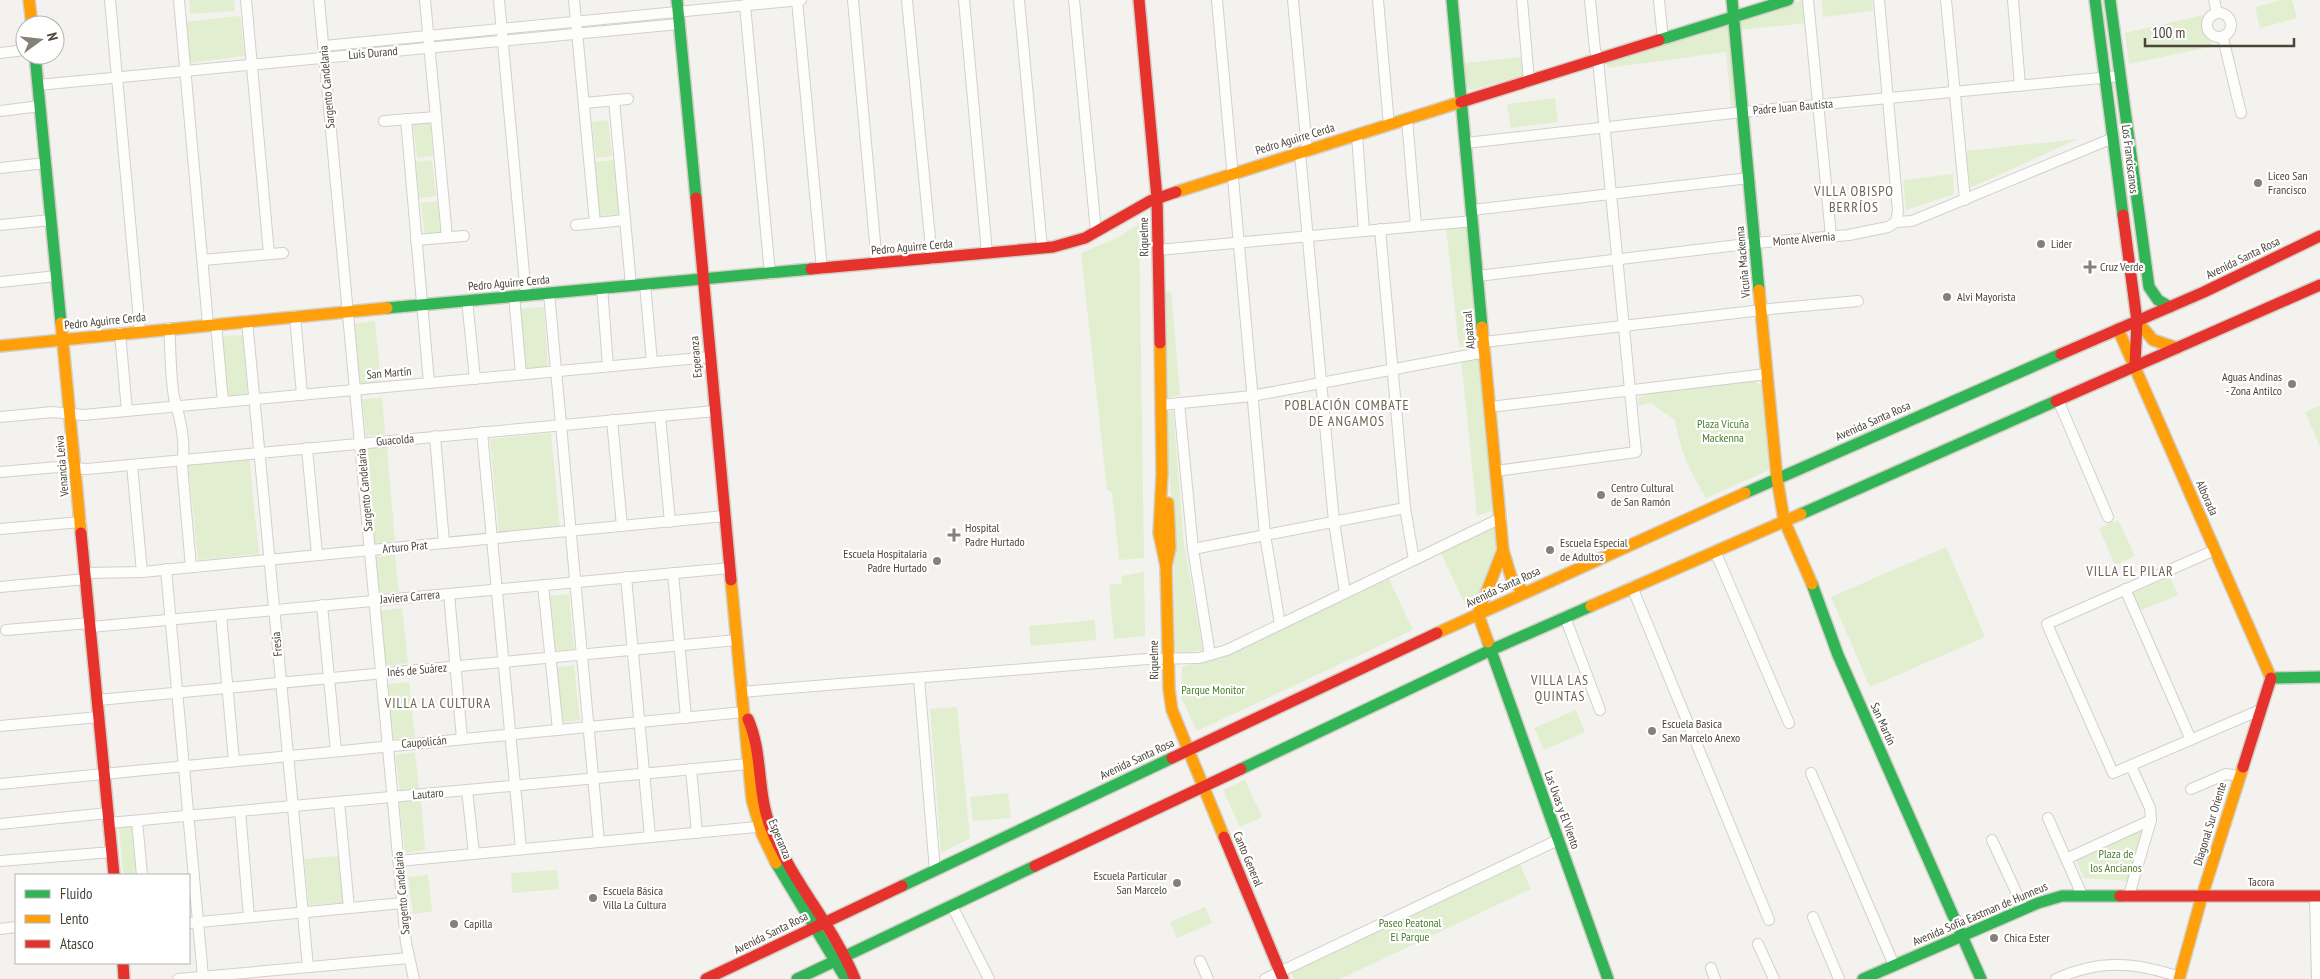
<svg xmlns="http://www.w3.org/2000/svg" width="2320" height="979" viewBox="0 0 2320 979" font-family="'PT Sans Narrow',sans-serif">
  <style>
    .green { fill: #e1eecf }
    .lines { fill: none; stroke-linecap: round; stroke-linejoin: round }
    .street-casing { stroke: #d2d0cb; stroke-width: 12 }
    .fast-casing { stroke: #d3cfc5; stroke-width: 14 }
    .slow-casing { stroke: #d3cfc5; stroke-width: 14 }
    .jam-casing { stroke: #d3cfc5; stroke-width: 14 }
    .street { stroke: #fdfdfc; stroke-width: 10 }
    .fast { stroke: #30b455; stroke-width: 11 }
    .slow { stroke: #ff9f0a; stroke-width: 11 }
    .jam { stroke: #e5322d; stroke-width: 11 }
    .poi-dot { fill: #868178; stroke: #fff; stroke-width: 2 }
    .labels { text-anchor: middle; stroke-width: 4.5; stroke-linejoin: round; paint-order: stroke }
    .street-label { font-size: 12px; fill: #4b4439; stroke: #fff }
    .poi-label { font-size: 12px; fill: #4b4439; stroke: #fff; text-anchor: start }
    .park-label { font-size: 12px; fill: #4a7f2a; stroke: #fff }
    .neighbourhood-label { font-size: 14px; letter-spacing: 1px; fill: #6e6250; stroke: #fff }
  </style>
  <rect width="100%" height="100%" fill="#f4f2ee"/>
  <g class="green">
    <polygon points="189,0 234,0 235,11 190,14"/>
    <polygon points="1803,0 1806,23 1740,30 1740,21"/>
    <polygon points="1822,0 1872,0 1873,11 1823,17"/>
    <polygon points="2282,0 2292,0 2297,18 2260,28 2255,7"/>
    <path d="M2208,14C2204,28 2203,35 2214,46L2129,64L2125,33Z"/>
    <polygon points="240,16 245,56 190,63 185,22"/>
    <polygon points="1726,25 1730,26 1737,107 1731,107 1726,52 1608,68 1606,62"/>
    <polygon points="1521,57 1523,75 1471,90 1466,88 1465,63"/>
    <polygon points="1555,98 1558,122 1511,128 1507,104"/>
    <polygon points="608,120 612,156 596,158 592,122"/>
    <polygon points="430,121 433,156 417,158 413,123"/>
    <polygon points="2078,139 1970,188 1966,151"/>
    <polygon points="432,160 436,196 419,198 416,162"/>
    <polygon points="617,160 620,214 598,216 591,162"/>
    <polygon points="1953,174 1954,194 1906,210 1903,180"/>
    <polygon points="438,201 441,236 425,238 421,203"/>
    <polygon points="1139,224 1144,558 1119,560 1112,492 1107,490 1081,253 1117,238"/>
    <polygon points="1466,225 1479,345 1459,347 1446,227"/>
    <polygon points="1171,291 1180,395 1165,398 1164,292"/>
    <polygon points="544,307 548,368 523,370 518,309"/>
    <polygon points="375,321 381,383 359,385 353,324"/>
    <polygon points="243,335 248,397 225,398 220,336"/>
    <polygon points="1478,353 1494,510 1477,516 1461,358"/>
    <path d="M1752,379L1762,386L1769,470L1706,498C1689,468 1681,454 1675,420L1651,403L1638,406L1639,398L1647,394Z"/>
    <polygon points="382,398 385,434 366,436 362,399"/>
    <polygon points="2320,406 2320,447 2305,412"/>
    <polygon points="1173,411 1184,544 1203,650 1181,654 1176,651 1175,644 1174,540 1165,412"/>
    <polygon points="551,433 560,528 499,534 490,439"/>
    <polygon points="387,447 395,541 374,543 366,448"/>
    <polygon points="249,457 259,554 198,560 188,463"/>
    <polygon points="2118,520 2135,556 2115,565 2099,528"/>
    <polygon points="1493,527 1496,528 1497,552 1479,601 1466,606 1440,551"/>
    <polygon points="1946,547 1985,637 1870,687 1831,597"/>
    <polygon points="395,555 399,592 380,594 375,557"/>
    <polygon points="1144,572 1145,636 1114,639 1109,585 1122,583 1122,576"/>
    <polygon points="2170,577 2178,595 2135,613 2128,595"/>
    <polygon points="1389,579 1413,630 1197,731 1181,697 1182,667 1227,656"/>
    <polygon points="569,594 574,649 552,651 547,596"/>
    <polygon points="402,608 408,663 386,666 380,611"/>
    <polygon points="1095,620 1096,640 1031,646 1029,626"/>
    <polygon points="574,665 580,720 558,723 552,668"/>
    <polygon points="409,682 415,737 393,739 387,684"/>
    <polygon points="957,707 970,838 941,853 930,709"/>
    <polygon points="1576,710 1585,732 1544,750 1534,728"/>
    <polygon points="415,752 419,789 400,791 395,755"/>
    <polygon points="1245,780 1262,817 1240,827 1223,790"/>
    <polygon points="1008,793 1011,818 973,821 970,797"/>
    <polygon points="421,799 425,850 405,853 399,801"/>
    <polygon points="2146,825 2130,881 2084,878 2075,858"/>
    <polygon points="135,826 139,875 123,875 119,828"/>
    <polygon points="339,856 343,903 309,905 304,859"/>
    <polygon points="1519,862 1531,889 1340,979 1294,979 1290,970"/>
    <polygon points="557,870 559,889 512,893 511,873"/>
    <polygon points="428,875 432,911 413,914 408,877"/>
    <polygon points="1205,907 1212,923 1177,938 1170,922"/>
  </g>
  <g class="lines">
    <g class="street-casing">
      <g id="street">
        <polyline points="110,0 140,331"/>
        <polyline points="179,0 208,324"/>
        <polyline points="246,0 269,254"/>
        <polyline points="319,0 406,943 414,979"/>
        <polyline points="425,0 447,237"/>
        <polyline points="499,0 526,295"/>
        <polyline points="574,0 595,223"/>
        <polyline points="797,0 822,269"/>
        <polyline points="853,0 877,264"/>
        <polyline points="907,0 932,259"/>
        <polyline points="964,0 987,253"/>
        <polyline points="1019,0 1042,248"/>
        <polyline points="1074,0 1096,232"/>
        <polyline points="1217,0 1265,535 1280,624"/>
        <polyline points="1293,0 1307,150"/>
        <polyline points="1378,0 1389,125"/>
        <polyline points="1522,0 1529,81"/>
        <polyline points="1659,0 1663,40"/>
        <polyline points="1808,0 1831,236"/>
        <polyline points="1879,0 1898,211 1896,222"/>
        <polyline points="1946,0 1965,200"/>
        <polyline points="2013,0 2020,86"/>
        <polyline points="2214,0 2217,13"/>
        <polyline points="745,5 770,274"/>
        <circle cx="2219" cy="25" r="12"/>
        <polyline points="2223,38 2241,113"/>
        <polyline points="324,46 801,0"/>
        <polyline points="0,53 25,50"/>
        <polyline points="38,85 679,24"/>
        <polyline points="614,100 631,285"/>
        <polyline points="584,103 628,99"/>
        <polyline points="0,111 40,106"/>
        <polyline points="406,119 429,383"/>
        <polyline points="1407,119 1416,226"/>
        <polyline points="384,121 436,117"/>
        <polyline points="1357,135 1364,231"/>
        <polyline points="1466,143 1742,112 2121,76"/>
        <polyline points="1300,153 1334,522 1345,593"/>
        <polyline points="0,168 46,163"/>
        <polyline points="1472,210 1749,178"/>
        <polyline points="0,225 51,220"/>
        <polyline points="576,225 625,220"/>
        <polyline points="1380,229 1405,508 1414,560"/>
        <polyline points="416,240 464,236"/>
        <polyline points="1158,250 1473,221"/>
        <polyline points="203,260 283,253"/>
        <polyline points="1478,276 1755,243 1849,235 1888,227 1896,222 1912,221 2113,138"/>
        <polyline points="0,282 57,276"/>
        <polyline points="645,284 652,362"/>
        <polyline points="602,288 608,366"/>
        <polyline points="549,293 599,842"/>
        <polyline points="514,296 521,374"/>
        <polyline points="467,300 475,379"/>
        <polyline points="295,316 302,395"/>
        <polyline points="247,321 308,967"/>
        <polyline points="216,324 223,402"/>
        <path d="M169,328C171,348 170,384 175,401C181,422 186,443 182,466L191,567"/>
        <polyline points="120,333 127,411"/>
        <polyline points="1484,342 1780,308 1858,301"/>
        <polyline points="2058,400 2108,517"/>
        <polyline points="1179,403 1193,549 1210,655"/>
        <polyline points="1161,405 1252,396 1485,352"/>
        <polyline points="1490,407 1767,374"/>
        <polyline points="660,416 670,522"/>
        <polyline points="0,417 53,412 83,415 710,357"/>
        <polyline points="612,420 622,526"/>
        <polyline points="482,432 521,849"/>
        <polyline points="435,436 444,543"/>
        <polyline points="307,448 317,555"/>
        <polyline points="132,465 142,572"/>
        <polyline points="1496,471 1636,452 1598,60 1595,50 1590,0"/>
        <polyline points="0,472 58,467 87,469 715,411"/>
        <polyline points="0,529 81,522"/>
        <polyline points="1193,549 1405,508"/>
        <polyline points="2215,550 2047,624 2113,773 2260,710"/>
        <polyline points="1715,551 1789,723"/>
        <polyline points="166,569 203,977"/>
        <polyline points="86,573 142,572 725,516"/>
        <polyline points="673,573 686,718"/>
        <polyline points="626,577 650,837"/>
        <polyline points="543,585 558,730"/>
        <polyline points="0,587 86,579"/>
        <polyline points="1632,587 1769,920"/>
        <polyline points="2125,589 2191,740"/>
        <polyline points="449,594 462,739"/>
        <polyline points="322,605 336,751"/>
        <polyline points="221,615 234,761"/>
        <polyline points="1565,617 1600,710"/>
        <polyline points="91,627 730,568"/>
        <polyline points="6,630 90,623"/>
        <polyline points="919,678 935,870"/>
        <polyline points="741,692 1147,659 1199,658 1227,650 1501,518"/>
        <polyline points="98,700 737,640"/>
        <polyline points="0,726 99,717"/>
        <polyline points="691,769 697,833"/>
        <polyline points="1811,773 1894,965"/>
        <polyline points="0,784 744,712"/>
        <polyline points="2191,789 2226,774 2240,776"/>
        <polyline points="467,790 474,854"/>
        <polyline points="339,802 349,908"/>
        <polyline points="240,811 249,917"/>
        <polyline points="2048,818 2082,895"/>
        <polyline points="137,821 142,875"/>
        <polyline points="109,823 748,764"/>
        <polyline points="0,824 108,813"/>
        <polyline points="1992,840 2024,909"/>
        <polyline points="2066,859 2151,820"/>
        <polyline points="0,861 112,852"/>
        <polyline points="399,861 766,826"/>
        <polyline points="2129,895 2151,820 2150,808 2131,766"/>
        <polyline points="2315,896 2317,979"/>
        <polyline points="952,906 989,979"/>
        <polyline points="1813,917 1839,979"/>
        <polyline points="189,923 403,903"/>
        <polyline points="0,929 16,927"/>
        <polyline points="1758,944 1774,979"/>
        <polyline points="1200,961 1208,979"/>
        <polyline points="1711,968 1715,979"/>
        <polyline points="178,979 409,958"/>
        <polyline points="1265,979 1558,840"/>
        <path d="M2056,979C2100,959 2135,962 2180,977"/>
      </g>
    </g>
    <g class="fast-casing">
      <g id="fast">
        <polyline points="677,0 696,198"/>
        <polyline points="1452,0 1482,327"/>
        <polyline points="1732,0 1759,290"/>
        <polyline points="2095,0 2123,215"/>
        <polyline points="2110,0 2149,287 2158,300 2170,307"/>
        <polyline points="1659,40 1788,0"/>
        <polyline points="35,55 61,323"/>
        <polyline points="387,308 811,269"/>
        <polyline points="1745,493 2061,354"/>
        <polyline points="1801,514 2056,401"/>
        <polyline points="1812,584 1838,655 1981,979"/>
        <polyline points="1488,642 1608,979"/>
        <polyline points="2271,678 2320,677"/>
        <polyline points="1241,769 1491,650 1591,606"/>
        <polyline points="776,863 846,979"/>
        <polyline points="902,886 1172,758"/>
        <polyline points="797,979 1035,866"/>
        <polyline points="1863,979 2038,903 2062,896 2120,896"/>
      </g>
    </g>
    <g class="slow-casing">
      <g id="slow">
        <polyline points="29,0 32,25"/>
        <polyline points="1176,192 1461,102"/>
        <polyline points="1759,290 1777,478 1784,520 1812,584"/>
        <polyline points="2137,321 2153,340 2177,348"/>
        <polyline points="61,323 81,533"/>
        <polyline points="1482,327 1503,550 1478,614 1488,642"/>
        <polyline points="2118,329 2271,678"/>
        <polyline points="1160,343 1162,474 1159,533 1166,566"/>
        <polyline points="0,346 387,308"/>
        <polyline points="1168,503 1170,548 1166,566 1169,689 1172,710 1224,837"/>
        <polyline points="1503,550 1512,580 1524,592"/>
        <polyline points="731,580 752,800 762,834 776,863"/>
        <polyline points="1591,606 1801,514"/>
        <polyline points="1437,633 1745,493"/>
        <polyline points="2179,979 2202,896 2243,767"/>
      </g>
    </g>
    <g class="jam-casing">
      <g id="jam">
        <polyline points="1139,0 1157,198 1160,343"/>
        <polyline points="1461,102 1659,40"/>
        <polyline points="696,198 731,580"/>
        <polyline points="2123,215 2137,321 2135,364"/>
        <polyline points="811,269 1053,247 1085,238 1150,201 1176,192"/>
        <polyline points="2061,354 2204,292 2320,236"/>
        <polyline points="2056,401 2320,285"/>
        <polyline points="81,533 114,875"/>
        <path d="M748,719C763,753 757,792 770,826C791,881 833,925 855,979"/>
        <polyline points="1172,758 1437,633"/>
        <polyline points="2243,767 2271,678"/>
        <polyline points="1224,837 1283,979"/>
        <polyline points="1035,866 1241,769"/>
        <polyline points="2120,896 2320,896"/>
        <polyline points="123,963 124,979"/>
        <polyline points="706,979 902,886"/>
      </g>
    </g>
    <use href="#street" class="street"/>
    <use href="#fast" class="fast"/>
    <use href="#slow" class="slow"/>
    <use href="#jam" class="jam"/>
  </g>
  <g class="poi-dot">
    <circle cx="2258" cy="183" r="5"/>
    <circle cx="2041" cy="244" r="5"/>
    <path d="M2087.5 259.5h5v5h5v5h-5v5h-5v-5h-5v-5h5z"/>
    <circle cx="1947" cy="297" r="5"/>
    <circle cx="2292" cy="384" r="5"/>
    <circle cx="1601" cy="495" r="5"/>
    <path d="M951.5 527.5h5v5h5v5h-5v5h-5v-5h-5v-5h5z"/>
    <circle cx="1550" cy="550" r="5"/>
    <circle cx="937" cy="561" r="5"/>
    <circle cx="1652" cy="731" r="5"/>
    <circle cx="1177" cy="883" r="5"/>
    <circle cx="593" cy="898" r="5"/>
    <circle cx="454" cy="924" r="5"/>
    <circle cx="1994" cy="938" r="5"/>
  </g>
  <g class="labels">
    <g class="street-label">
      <text transform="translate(373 53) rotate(-5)" y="4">Luis Durand</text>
      <text transform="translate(327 87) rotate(-95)" y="4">Sargento Candelaria</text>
      <text transform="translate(1793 107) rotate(-5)" y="4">Padre Juan Bautista</text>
      <text transform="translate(1295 139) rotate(-17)" y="4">Pedro Aguirre Cerda</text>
      <text transform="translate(2130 159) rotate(83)" y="4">Los Franciscanos</text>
      <text transform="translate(1144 237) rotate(-91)" y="4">Riquelme</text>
      <text transform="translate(1804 239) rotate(-5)" y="4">Monte Alvernia</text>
      <text transform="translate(912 247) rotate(-5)" y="4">Pedro Aguirre Cerda</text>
      <text transform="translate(2243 258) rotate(-26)" y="4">Avenida Santa Rosa</text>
      <text transform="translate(1743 262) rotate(-95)" y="4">Vicuña Mackenna</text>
      <text transform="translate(509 283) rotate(-5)" y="4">Pedro Aguirre Cerda</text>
      <text transform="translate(105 321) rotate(-6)" y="4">Pedro Aguirre Cerda</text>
      <text transform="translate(1469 330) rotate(-95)" y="4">Alpatacal</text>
      <text transform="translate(696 357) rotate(-95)" y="4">Esperanza</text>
      <text transform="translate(389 373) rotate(-5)" y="4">San Martín</text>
      <text transform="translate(1873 421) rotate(-24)" y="4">Avenida Santa Rosa</text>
      <text transform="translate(395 440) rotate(-5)" y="4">Guacolda</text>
      <text transform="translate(62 466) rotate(-95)" y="4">Venancia Leiva</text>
      <text transform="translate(365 490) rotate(-95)" y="4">Sargento Candelaria</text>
      <text transform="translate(2207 498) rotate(66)" y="4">Alborada</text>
      <text transform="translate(405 547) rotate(-5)" y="4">Arturo Prat</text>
      <text transform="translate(1503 587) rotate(-25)" y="4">Avenida Santa Rosa</text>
      <text transform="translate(410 597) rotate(-5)" y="4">Javiera Carrera</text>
      <text transform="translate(277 644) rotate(-95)" y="4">Fresia</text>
      <text transform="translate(1154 660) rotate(-91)" y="4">Riquelme</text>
      <text transform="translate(417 670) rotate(-5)" y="4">Inés de Suárez</text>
      <text transform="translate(1883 724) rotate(66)" y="4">San Martín</text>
      <text transform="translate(424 742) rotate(-5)" y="4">Caupolicán</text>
      <text transform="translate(1137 759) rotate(-25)" y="4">Avenida Santa Rosa</text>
      <text transform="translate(428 794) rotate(-5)" y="4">Lautaro</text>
      <text transform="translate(1562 810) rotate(70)" y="4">Las Uvas y El Viento</text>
      <text transform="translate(2210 824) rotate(-73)" y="4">Diagonal Sur Oriente</text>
      <text transform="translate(780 839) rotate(67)" y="4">Esperanza</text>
      <text transform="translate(1248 859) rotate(67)" y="4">Canto General</text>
      <text x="2261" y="886">Tacora</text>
      <text transform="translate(402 893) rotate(-95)" y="4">Sargento Candelaria</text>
      <text transform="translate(1980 914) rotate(-23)" y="4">Avenida Sofía Eastman de Hunneus</text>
      <text transform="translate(771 933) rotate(-26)" y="4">Avenida Santa Rosa</text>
    </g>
    <g class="poi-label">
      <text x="2268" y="180">Liceo San<tspan x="2268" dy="14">Francisco</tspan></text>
      <text x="2051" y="248">Lider</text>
      <text x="2100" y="271">Cruz Verde</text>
      <text x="1957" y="301">Alvi Mayorista</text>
      <text x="2282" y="381" text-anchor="end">Aguas Andinas<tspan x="2282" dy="14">- Zona Antilco</tspan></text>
      <text x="1611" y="492">Centro Cultural<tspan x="1611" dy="14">de San Ramón</tspan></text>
      <text x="965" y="532">Hospital<tspan x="965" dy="14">Padre Hurtado</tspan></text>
      <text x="1560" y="547">Escuela Especial<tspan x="1560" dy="14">de Adultos</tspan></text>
      <text x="927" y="558" text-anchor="end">Escuela Hospitalaria<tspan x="927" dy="14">Padre Hurtado</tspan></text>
      <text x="1662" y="728">Escuela Basica<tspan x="1662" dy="14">San Marcelo Anexo</tspan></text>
      <text x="1167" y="880" text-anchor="end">Escuela Particular<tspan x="1167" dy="14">San Marcelo</tspan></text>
      <text x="603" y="895">Escuela Básica<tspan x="603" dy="14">Villa La Cultura</tspan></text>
      <text x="464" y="928">Capilla</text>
      <text x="2004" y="942">Chica Ester</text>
    </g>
    <g class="park-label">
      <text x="1723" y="428">Plaza Vicuña<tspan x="1723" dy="14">Mackenna</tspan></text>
      <text x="1213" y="694">Parque Monitor</text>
      <text x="2116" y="858">Plaza de<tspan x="2116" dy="14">los Ancianos</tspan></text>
      <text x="1410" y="927">Paseo Peatonal<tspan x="1410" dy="14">El Parque</tspan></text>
    </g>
    <g class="neighbourhood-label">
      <text x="1854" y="196">VILLA OBISPO<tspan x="1854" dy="16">BERRÍOS</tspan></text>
      <text x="1347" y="410">POBLACIÓN COMBATE<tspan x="1347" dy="16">DE ANGAMOS</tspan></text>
      <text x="2130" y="576">VILLA EL PILAR</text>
      <text x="1560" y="685">VILLA LAS<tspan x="1560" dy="16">QUINTAS</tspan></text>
      <text x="438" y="708">VILLA LA CULTURA</text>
    </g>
  </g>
  <rect x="15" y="874" width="175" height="90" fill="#ffffff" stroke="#b7b4b0"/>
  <rect x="25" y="890" width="25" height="8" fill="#30b455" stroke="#b7b4b0"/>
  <text x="60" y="899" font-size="15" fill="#4b4439">Fluido</text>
  <rect x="25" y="915" width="25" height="8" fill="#ff9f0a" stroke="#b7b4b0"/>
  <text x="60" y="924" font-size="15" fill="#4b4439">Lento</text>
  <rect x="25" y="940" width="25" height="8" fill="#e5322d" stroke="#b7b4b0"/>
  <text x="60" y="949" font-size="15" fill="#4b4439">Atasco</text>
  <g transform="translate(40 40) rotate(75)"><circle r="24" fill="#ffffff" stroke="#b7b4b0"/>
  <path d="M0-4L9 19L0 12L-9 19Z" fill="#868178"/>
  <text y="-8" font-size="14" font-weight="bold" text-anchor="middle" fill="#4b4439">N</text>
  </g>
  <path d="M2145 38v8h149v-8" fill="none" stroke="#4b4439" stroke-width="2.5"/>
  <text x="2152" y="38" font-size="15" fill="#4b4439" stroke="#ffffff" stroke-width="4" paint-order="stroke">100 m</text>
</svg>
